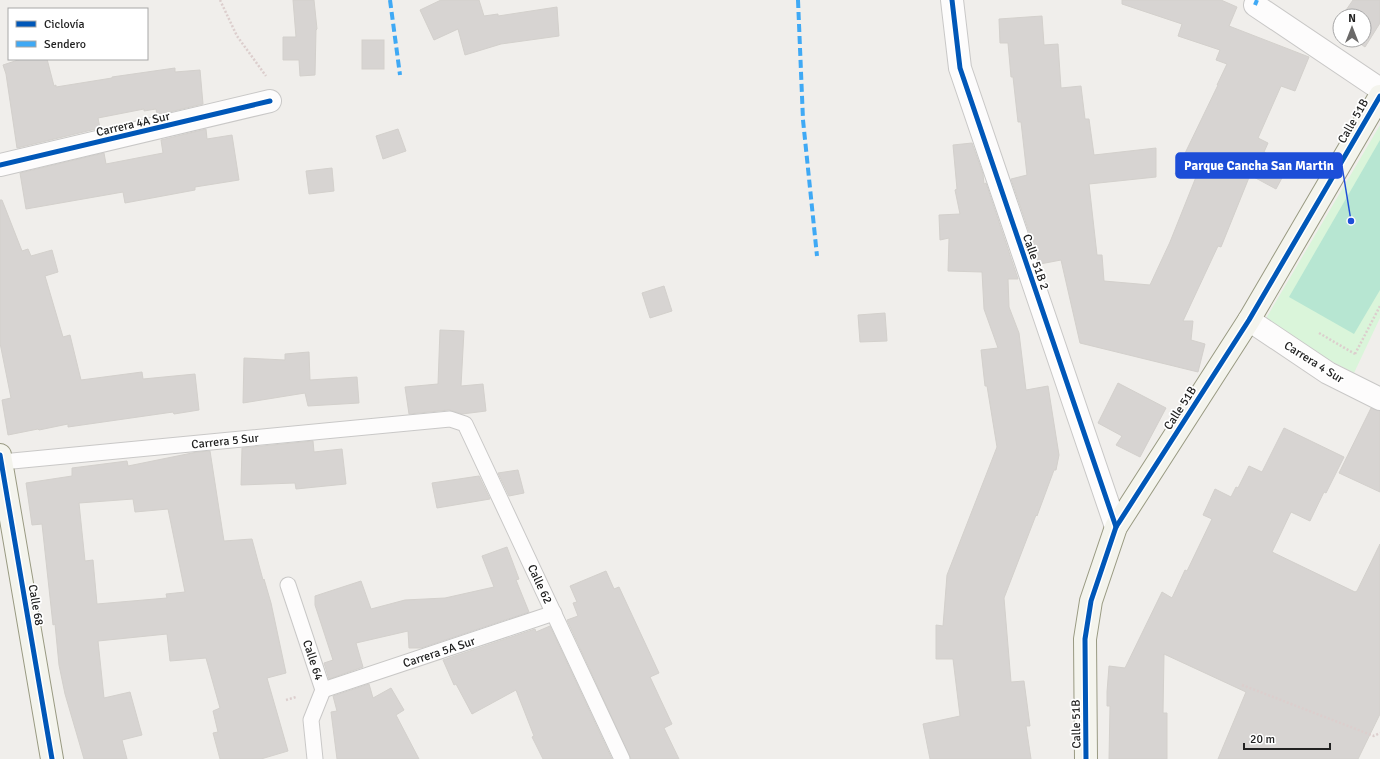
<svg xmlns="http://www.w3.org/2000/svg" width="1380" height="759" viewBox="0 0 1380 759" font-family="Signika,sans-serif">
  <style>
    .park { fill: #daf5da }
    .pitch { fill: #b7e6d2 }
    .building { fill: #d7d4d2; stroke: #d3d0cc; fill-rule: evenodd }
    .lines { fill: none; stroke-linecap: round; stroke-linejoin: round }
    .lane-casing { stroke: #c9c8c7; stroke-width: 17 }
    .street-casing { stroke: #c9c8c7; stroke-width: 24 }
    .secondary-casing { stroke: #999a82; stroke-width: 24 }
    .path { stroke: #dccecd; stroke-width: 2.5; stroke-dasharray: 2 2; stroke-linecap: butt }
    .lane { stroke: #fdfcfc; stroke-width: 15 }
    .street { stroke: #fdfcfc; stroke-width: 22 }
    .secondary { stroke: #f4f4ed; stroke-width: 22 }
    .quiet { stroke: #3fa9f5; stroke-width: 4; stroke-dasharray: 8 4; stroke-linecap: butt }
    .cycleway-casing { stroke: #fff; stroke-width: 8 }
    .cycleway { stroke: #0057b8; stroke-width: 5 }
    .labels { text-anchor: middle; stroke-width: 3.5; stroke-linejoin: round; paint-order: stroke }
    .street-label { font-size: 12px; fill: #222; stroke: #fff }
    .leader { fill: none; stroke: #1d4ed8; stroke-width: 1.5 }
    .callout-dot { fill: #1d4ed8; stroke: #fff; stroke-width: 1.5 }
    .callout { fill: #1d4ed8; stroke: #1d4ed8; stroke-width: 1.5 }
    .callout-label { font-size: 13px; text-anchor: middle; font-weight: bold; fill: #fff }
  </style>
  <rect width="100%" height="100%" fill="#f0eeeb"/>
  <polygon class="park" points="1380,125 1380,318 1354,373 1314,352 1265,320"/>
  <polygon class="pitch" points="1380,140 1380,290 1354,334 1289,297"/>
  <g class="building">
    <polygon points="293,0 314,0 317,29 316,30 315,75 300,76 299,60 283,60 283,37 296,37"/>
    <polygon points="441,0 479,0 484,16 498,14 498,16 557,7 559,36 501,44 465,55 458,29 434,40 420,10"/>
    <polygon points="1122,0 1221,0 1237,7 1229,26 1309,57 1295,91 1281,86 1258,138 1268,143 1264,152 1289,165 1276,189 1250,175 1221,247 1218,246 1183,321 1193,321 1191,340 1205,344 1198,372 1080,343 1061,260 1040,264 1011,179 1027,175 1021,122 1018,122 1013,77 1011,77 1008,43 1000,43 999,19 1042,16 1044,45 1058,44 1061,88 1081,86 1085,119 1089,119 1094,155 1156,148 1156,177 1089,184 1097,255 1102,255 1104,281 1150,285 1170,242 1198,172 1175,174 1218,85 1217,85 1227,64 1216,60 1220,50 1178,36 1182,24 1122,4"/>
    <polygon points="1353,0 1380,0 1380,23 1365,47 1355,40 1364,40 1364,16 1342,16"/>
    <rect x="362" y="40" width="22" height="29"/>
    <polygon points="21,59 47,59 54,86 56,85 56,87 112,78 112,77 175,68 175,72 200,70 203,104 157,115 156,109 144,111 144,109 98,118 100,128 17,148 6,74 3,65"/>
    <polygon points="206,129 207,139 232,135 239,180 195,187 195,190 125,203 123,192 26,209 20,173 104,153 106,164 163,153 161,140"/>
    <polygon points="398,129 406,151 383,159 376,136"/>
    <polygon points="972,143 983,174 984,184 986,183 1018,279 1008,279 1009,307 1019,333 1026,390 1048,386 1059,455 1056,470 1054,470 1037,516 1036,515 1004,598 1011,682 1024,681 1030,726 1026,726 1031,759 930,759 923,724 960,716 953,659 936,659 936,625 943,626 947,575 997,447 987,386 985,386 981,350 998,348 984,309 982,272 948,271 949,238 940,240 939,215 960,214 955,190 957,189 953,145"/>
    <polygon points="332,168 334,191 309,194 306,171"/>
    <polygon points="0,200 2,200 22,251 28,249 31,256 52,250 58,272 45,276 63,337 70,335 81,380 142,372 143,379 195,374 199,410 174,414 173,412 68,427 68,424 39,430 38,429 8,435 2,400 11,398 0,343"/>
    <polygon points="664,286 672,311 650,318 642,293"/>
    <polygon points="885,313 887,341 860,342 858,315"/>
    <polygon points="440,330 464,331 461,386 483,384 486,411 462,414 449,410 409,414 405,387 438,384"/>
    <polygon points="309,352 310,380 357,377 359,403 308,406 305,393 243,403 244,358 285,360 285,354"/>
    <polygon points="1118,383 1166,408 1140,457 1116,445 1122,436 1098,423"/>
    <polygon points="1371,408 1380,411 1380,492 1339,473"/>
    <polygon points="1284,428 1344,457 1326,493 1324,492 1310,521 1291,512 1272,552 1355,592 1357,591 1380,544 1380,714 1358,759 1218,759 1246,692 1164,654 1163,713 1167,713 1167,759 1109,759 1110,706 1107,706 1107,692 1109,666 1125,668 1162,592 1172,598 1185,570 1187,571 1212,519 1203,515 1215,489 1231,497 1236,487 1238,488 1249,466 1262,472"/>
    <polygon points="313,441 314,452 342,449 346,484 296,489 295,483 241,485 242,448"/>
    <path d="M210,451L224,541L252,539L263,580L264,579L271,603L286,673L267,678L288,751L261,759H220L213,733L218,732L213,711L220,708L206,658L170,661L167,634L98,641L104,698L130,692L142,735L122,740L127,759H84L65,694L59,665L55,624L53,625L42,524L32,525L26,483L72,476V468L127,461L128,466L197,452ZM133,499L135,512L168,509L185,592L166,594L167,598L97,604L93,560L85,561L79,503Z"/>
    <polygon points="518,470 524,493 509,496 498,473"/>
    <polygon points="479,476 490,499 437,508 432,483"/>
    <polygon points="507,547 519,579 516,580 529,612 421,648 409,648 408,631 356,643 363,667 329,679 324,663 333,660 315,605 315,596 361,581 371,609 405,600 445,598 494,587 482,556"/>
    <polygon points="606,571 614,589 619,587 659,673 650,677 672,724 664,728 679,759 631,759 567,620 578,616 573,603 577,602 570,586"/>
    <polygon points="550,626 612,759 543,759 532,737 534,736 516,690 472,714 456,684 454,685 443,660 535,629 536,632"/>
    <polygon points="369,684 373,698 391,688 404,710 396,715 419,759 337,759 331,712 337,711 333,696"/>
  </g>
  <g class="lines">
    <g class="lane-casing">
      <g id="lane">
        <polyline points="2,462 450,419 465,424 622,759"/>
        <polyline points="288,585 323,690 311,720 315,759"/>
        <polyline points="323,690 554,613"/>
      </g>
    </g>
    <g class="street-casing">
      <g id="street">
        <polyline points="952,0 960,68 1116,527"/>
        <polyline points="1255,5 1380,89"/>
        <polyline points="0,165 270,101"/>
        <polyline points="1249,320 1328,373 1380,399"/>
      </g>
    </g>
    <g class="secondary-casing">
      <g id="secondary">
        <polyline points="0,455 52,759"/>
        <polyline points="1086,759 1085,639 1091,601 1116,527 1249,320 1380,96"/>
      </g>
    </g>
    <g class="path">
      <polyline points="220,0 237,36 266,76"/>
      <polyline points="1319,333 1355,354"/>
      <polyline points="1355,354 1380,306"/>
      <polyline points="1242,685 1374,736 1380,733"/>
      <polyline points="286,700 296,697"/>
    </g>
    <use href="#lane" class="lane"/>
    <use href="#street" class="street"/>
    <use href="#secondary" class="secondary"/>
    <g class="quiet">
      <polyline points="390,0 400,75"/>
      <polyline points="798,0 803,120 817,256"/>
      <polyline points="1255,5 1257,0"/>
    </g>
    <g class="cycleway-casing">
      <g id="cycleway">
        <polyline points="952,0 960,68 1116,527"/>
        <polyline points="0,165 270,101"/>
        <polyline points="0,455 52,759"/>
        <polyline points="1086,759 1085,639 1091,601 1116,527 1249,320 1380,96"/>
      </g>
    </g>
    <use href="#cycleway" class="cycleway"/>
  </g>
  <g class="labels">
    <g class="street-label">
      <text transform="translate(1353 121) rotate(-60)" y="4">Calle 51B</text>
      <text transform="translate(133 124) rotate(-13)" y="4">Carrera 4A Sur</text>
      <text transform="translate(1036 262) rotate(71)" y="4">Calle 51B 2</text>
      <text transform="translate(1314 362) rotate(32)" y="4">Carrera 4 Sur</text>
      <text transform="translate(1180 408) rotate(-57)" y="4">Calle 51B</text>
      <text transform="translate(225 441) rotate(-6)" y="4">Carrera 5 Sur</text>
      <text transform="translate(540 584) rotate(65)" y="4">Calle 62</text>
      <text transform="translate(36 605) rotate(80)" y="4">Calle 68</text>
      <text transform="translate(439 652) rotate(-18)" y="4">Carrera 5A Sur</text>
      <text transform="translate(313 660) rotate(72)" y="4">Calle 64</text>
      <text transform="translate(1076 724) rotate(-91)" y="4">Calle 51B</text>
    </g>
  </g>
  <path class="leader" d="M1351 221L1342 166"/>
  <circle class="callout-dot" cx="1351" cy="221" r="4"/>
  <rect class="callout" x="1176" y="153" width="166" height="25" rx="4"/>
  <g class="callout-label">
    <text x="1259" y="170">Parque Cancha San Martin</text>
  </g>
  <rect x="8" y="8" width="140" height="52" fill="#ffffff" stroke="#a7a7a7"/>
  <rect x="16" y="21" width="20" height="6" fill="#0057b8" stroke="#a7a7a7"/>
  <text x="44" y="28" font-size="12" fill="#222222">Ciclovía</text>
  <rect x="16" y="41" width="20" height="6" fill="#3fa9f5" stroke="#a7a7a7"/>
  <text x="44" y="48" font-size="12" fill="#222222">Sendero</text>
  <g transform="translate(1352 28)"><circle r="19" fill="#ffffff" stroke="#a7a7a7"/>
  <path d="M0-3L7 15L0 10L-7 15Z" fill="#6a6968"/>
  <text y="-6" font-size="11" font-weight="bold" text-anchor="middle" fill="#222222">N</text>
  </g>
  <path d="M1244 743v6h86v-6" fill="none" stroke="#222222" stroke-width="2"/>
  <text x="1250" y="743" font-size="12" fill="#222222" stroke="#ffffff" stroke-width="3" paint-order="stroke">20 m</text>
</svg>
